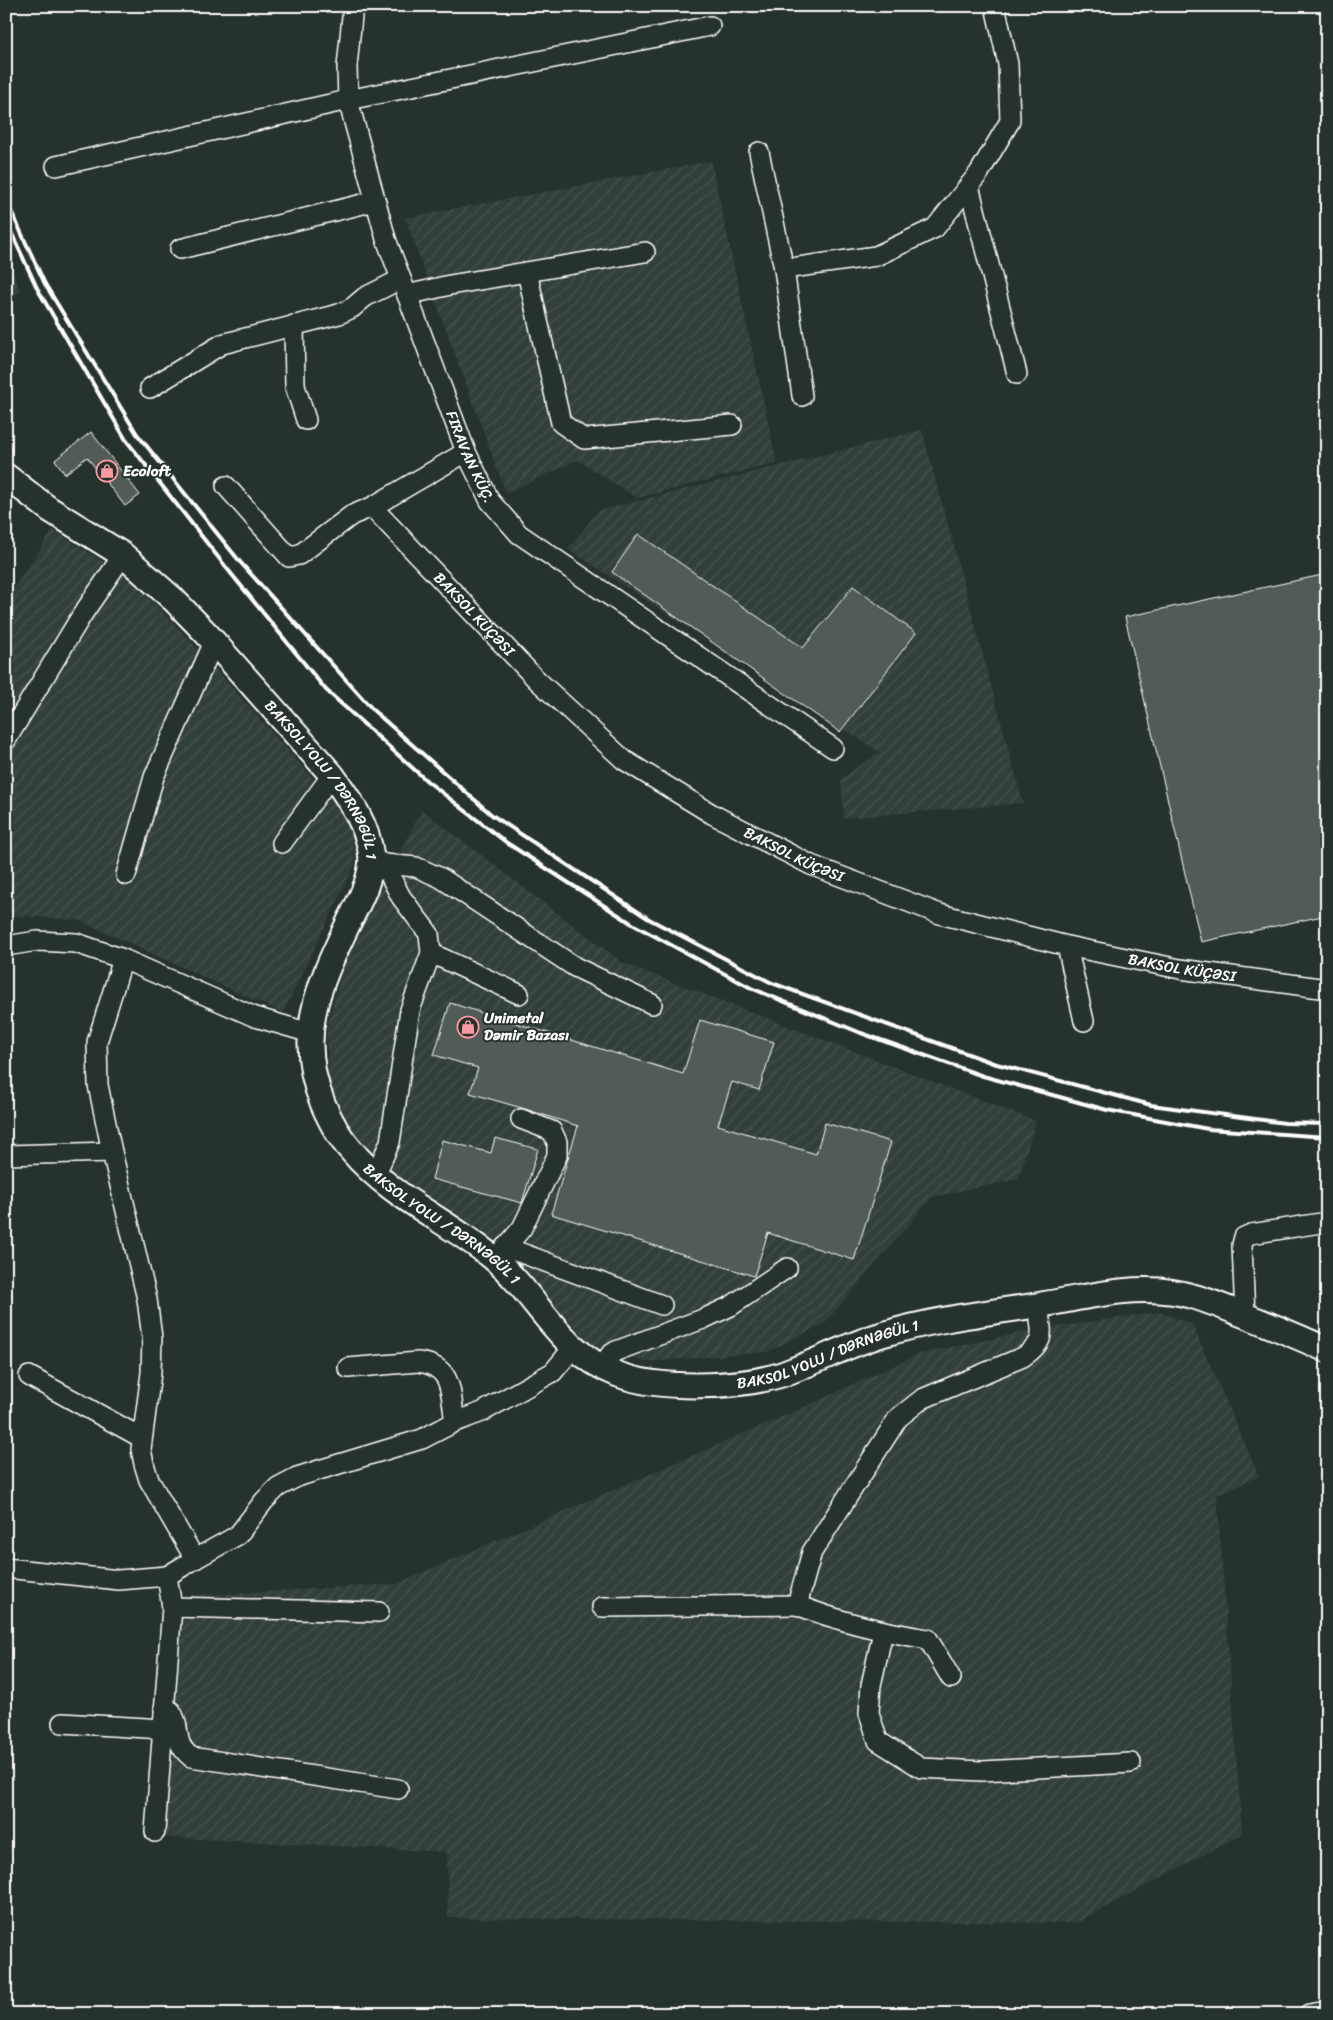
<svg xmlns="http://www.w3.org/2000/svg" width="1333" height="2020" viewBox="0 0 1333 2020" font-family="Sriracha,sans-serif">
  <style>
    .industrial { fill: url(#industrial-furrows) }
    .building { fill: #515c57; stroke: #fff }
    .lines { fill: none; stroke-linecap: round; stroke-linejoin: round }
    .minor-casing { stroke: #fff; stroke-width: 22 }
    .major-casing { stroke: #fff; stroke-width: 28 }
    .minor { stroke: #26332d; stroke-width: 19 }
    .major { stroke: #26332d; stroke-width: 24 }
    .rail { stroke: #fff; stroke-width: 4 }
    .labels { text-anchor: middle; stroke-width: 4; stroke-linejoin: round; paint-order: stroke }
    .street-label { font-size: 15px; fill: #fff; stroke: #26332d }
    .poi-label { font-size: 15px; font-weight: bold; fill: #fff; stroke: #26332d; text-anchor: start }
  </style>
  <defs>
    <pattern id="industrial-furrows" width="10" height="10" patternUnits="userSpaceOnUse" patternTransform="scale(1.25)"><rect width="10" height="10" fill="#333f3a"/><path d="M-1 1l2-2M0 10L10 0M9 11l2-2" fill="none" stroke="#47524e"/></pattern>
  </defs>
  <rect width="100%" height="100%" fill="#26332d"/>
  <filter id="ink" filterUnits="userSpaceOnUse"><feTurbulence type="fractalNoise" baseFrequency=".02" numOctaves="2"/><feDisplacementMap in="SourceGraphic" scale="10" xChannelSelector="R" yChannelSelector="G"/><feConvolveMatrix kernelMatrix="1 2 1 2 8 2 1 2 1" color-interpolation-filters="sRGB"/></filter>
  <g filter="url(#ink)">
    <g class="industrial">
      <polygon points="711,161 777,463 637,498 578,460 506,493 405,218"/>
      <polygon points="6,257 21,292 6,299"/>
      <polygon points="922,430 1023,803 844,818 841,779 879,752 568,549 598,511"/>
      <polygon points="53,530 128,577 187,637 334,802 354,835 355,864 283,1013 78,920 6,915 6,600"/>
      <polygon points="422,810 623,963 1036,1121 1018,1179 932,1197 825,1323 767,1352 647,1362 595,1349 512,1259 392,1178 351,1137 329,1083 326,1029 347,953"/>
      <polygon points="1159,1312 1192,1324 1259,1476 1217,1495 1242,1834 1076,1923 448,1918 447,1852 164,1837 183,1595 229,1594 396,1584 809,1405 919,1354 1029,1331"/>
    </g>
    <g class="building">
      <polygon points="91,432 140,495 125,506 87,457 65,474 55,460"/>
      <polygon points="638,534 803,648 853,586 916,633 840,732 612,572"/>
      <polygon points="1327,574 1327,915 1201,942 1125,617"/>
      <polygon points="450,1003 683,1074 700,1020 774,1042 759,1090 732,1082 718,1125 816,1154 825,1123 891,1142 854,1260 768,1233 754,1276 551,1214 578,1126 525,1109 470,1093 478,1068 434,1055"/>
      <polygon points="495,1138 538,1149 522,1203 432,1179 442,1140 491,1153"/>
    </g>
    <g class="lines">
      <g class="minor-casing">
        <g id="minor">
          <path id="s1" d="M353,6L347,67L348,100L386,239L466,452L490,501L519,534L833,748"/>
          <polyline points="759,152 784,269 802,396"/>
          <polyline points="56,166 348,100 710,26"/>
          <polyline points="969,186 1017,374"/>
          <polyline points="180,249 375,201"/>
          <polyline points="784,269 876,256 935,228 979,173 1010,121 1008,64 995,6"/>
          <polyline points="527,272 561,423 584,439 732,425"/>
          <polyline points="407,295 450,285 645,252"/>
          <polyline points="294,325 295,386 306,420"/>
          <polyline points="150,388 222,344 339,314 352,308 365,297 401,279"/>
          <polyline points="226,486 289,557 299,555 352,515 372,507 466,452"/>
          <path id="s2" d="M372,507L537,680L624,760L712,814L811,865L940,914L1067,946L1180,969L1327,989"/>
          <polyline points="6,740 82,615 123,555"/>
          <polyline points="282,843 332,775"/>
          <polyline points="375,860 384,864 416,867 441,878 575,967 652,1004"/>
          <polyline points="126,875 154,777 214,642"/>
          <polyline points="6,946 37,941 76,943 123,959 255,1017 310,1033"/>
          <polyline points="1067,946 1084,1021"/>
          <polyline points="431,953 519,994"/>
          <polyline points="123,959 97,1042 98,1085 112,1152 147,1299 152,1338 151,1373 141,1449 144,1464 149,1480 195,1559"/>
          <polyline points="6,1155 112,1152"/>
          <polyline points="375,1176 390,1142 410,1010 431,953 429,934 401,897 384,864"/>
          <polyline points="505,1247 662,1305"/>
          <polyline points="495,1260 522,1228 557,1156 557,1142 552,1131 521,1119"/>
          <polyline points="1245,1316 1242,1245 1244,1237 1251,1234 1327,1222"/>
          <polyline points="602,1367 610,1355 616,1351 703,1319 731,1306 787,1268"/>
          <path d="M348,1368L418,1362C454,1366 450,1393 455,1422"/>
          <polyline points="29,1376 142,1438"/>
          <polyline points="6,1568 119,1580 167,1576 195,1559 238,1535 264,1501 278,1487 297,1477 319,1470 422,1439 455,1422 482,1412 553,1372 573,1348"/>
          <polyline points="172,1607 379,1612"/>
          <polyline points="602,1607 797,1605"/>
          <polyline points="883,1632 871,1685 869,1713 878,1741 921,1768 982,1771 1131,1763"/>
          <path d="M951,1678L928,1639C883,1632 840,1622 797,1605L812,1552L898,1418L922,1399L1023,1357C1048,1340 1041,1333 1038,1305"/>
          <path d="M164,1708L171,1711C183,1729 171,1741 191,1757L398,1789"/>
          <polyline points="62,1723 163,1729"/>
          <polyline points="155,1832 172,1607 167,1576"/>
          <polyline points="1309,2014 1327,2011"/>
        </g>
      </g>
      <g class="major-casing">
        <g id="major">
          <path id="s3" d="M6,476L49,509L123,555L174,600L206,633L332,775C349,799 368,825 371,855C373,879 357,905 347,926C318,986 295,1037 323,1104C330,1120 338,1136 350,1149C390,1197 445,1219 492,1257C539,1296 556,1350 617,1374C657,1390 738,1388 780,1375C815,1363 848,1344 884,1334C935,1319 987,1313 1039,1305C1083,1298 1128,1285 1173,1292C1198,1296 1221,1306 1244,1315C1272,1326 1300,1337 1327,1350"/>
        </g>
      </g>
      <use href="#minor" class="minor"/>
      <use href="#major" class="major"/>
      <g class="rail">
        <polyline points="6,200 45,284 137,434 241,563 374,711 492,815 649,919 772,983 993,1063 1151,1105 1285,1123 1327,1124"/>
        <polyline points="6,221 38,290 126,440 229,571 326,690 427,781 507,843 634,925 751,988 861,1033 983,1076 1107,1110 1208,1129 1327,1137"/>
      </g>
    </g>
  </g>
  <defs>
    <g id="shop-ring" transform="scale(1.125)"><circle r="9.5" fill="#26332d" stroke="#ff9aa2" stroke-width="1.5"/><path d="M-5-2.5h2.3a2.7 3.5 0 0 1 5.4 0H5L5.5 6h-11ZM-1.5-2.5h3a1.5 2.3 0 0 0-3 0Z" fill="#ff9aa2"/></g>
  </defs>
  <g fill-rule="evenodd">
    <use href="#shop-ring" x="107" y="471"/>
    <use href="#shop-ring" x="468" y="1027"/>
  </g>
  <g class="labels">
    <g class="street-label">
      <text dy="5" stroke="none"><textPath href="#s1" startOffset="472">FIRAVAN KÜÇ.</textPath></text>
      <text dy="5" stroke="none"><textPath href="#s2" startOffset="148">BAKSOL KÜÇƏSI</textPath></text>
      <text dy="5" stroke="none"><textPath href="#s3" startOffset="444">BAKSOL YOLU / DƏRNƏGÜL 1</textPath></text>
      <text dy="5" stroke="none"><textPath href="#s2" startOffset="552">BAKSOL KÜÇƏSI</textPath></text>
      <text dy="5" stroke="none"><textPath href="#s2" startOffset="958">BAKSOL KÜÇƏSI</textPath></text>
      <text dy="5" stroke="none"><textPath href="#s3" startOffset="969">BAKSOL YOLU / DƏRNƏGÜL 1</textPath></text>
      <text dy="5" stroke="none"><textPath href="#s3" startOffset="1419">BAKSOL YOLU / DƏRNƏGÜL 1</textPath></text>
    </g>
    <g class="poi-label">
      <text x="123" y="476">Ecoloft</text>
      <text x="484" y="1023">Unimetal<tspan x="484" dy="17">Dəmir Bazası</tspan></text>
    </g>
  </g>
  <rect width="1333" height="2020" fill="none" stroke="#26332d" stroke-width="25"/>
  <rect x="12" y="12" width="1308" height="1995" fill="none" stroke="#fff" stroke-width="2" filter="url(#ink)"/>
</svg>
